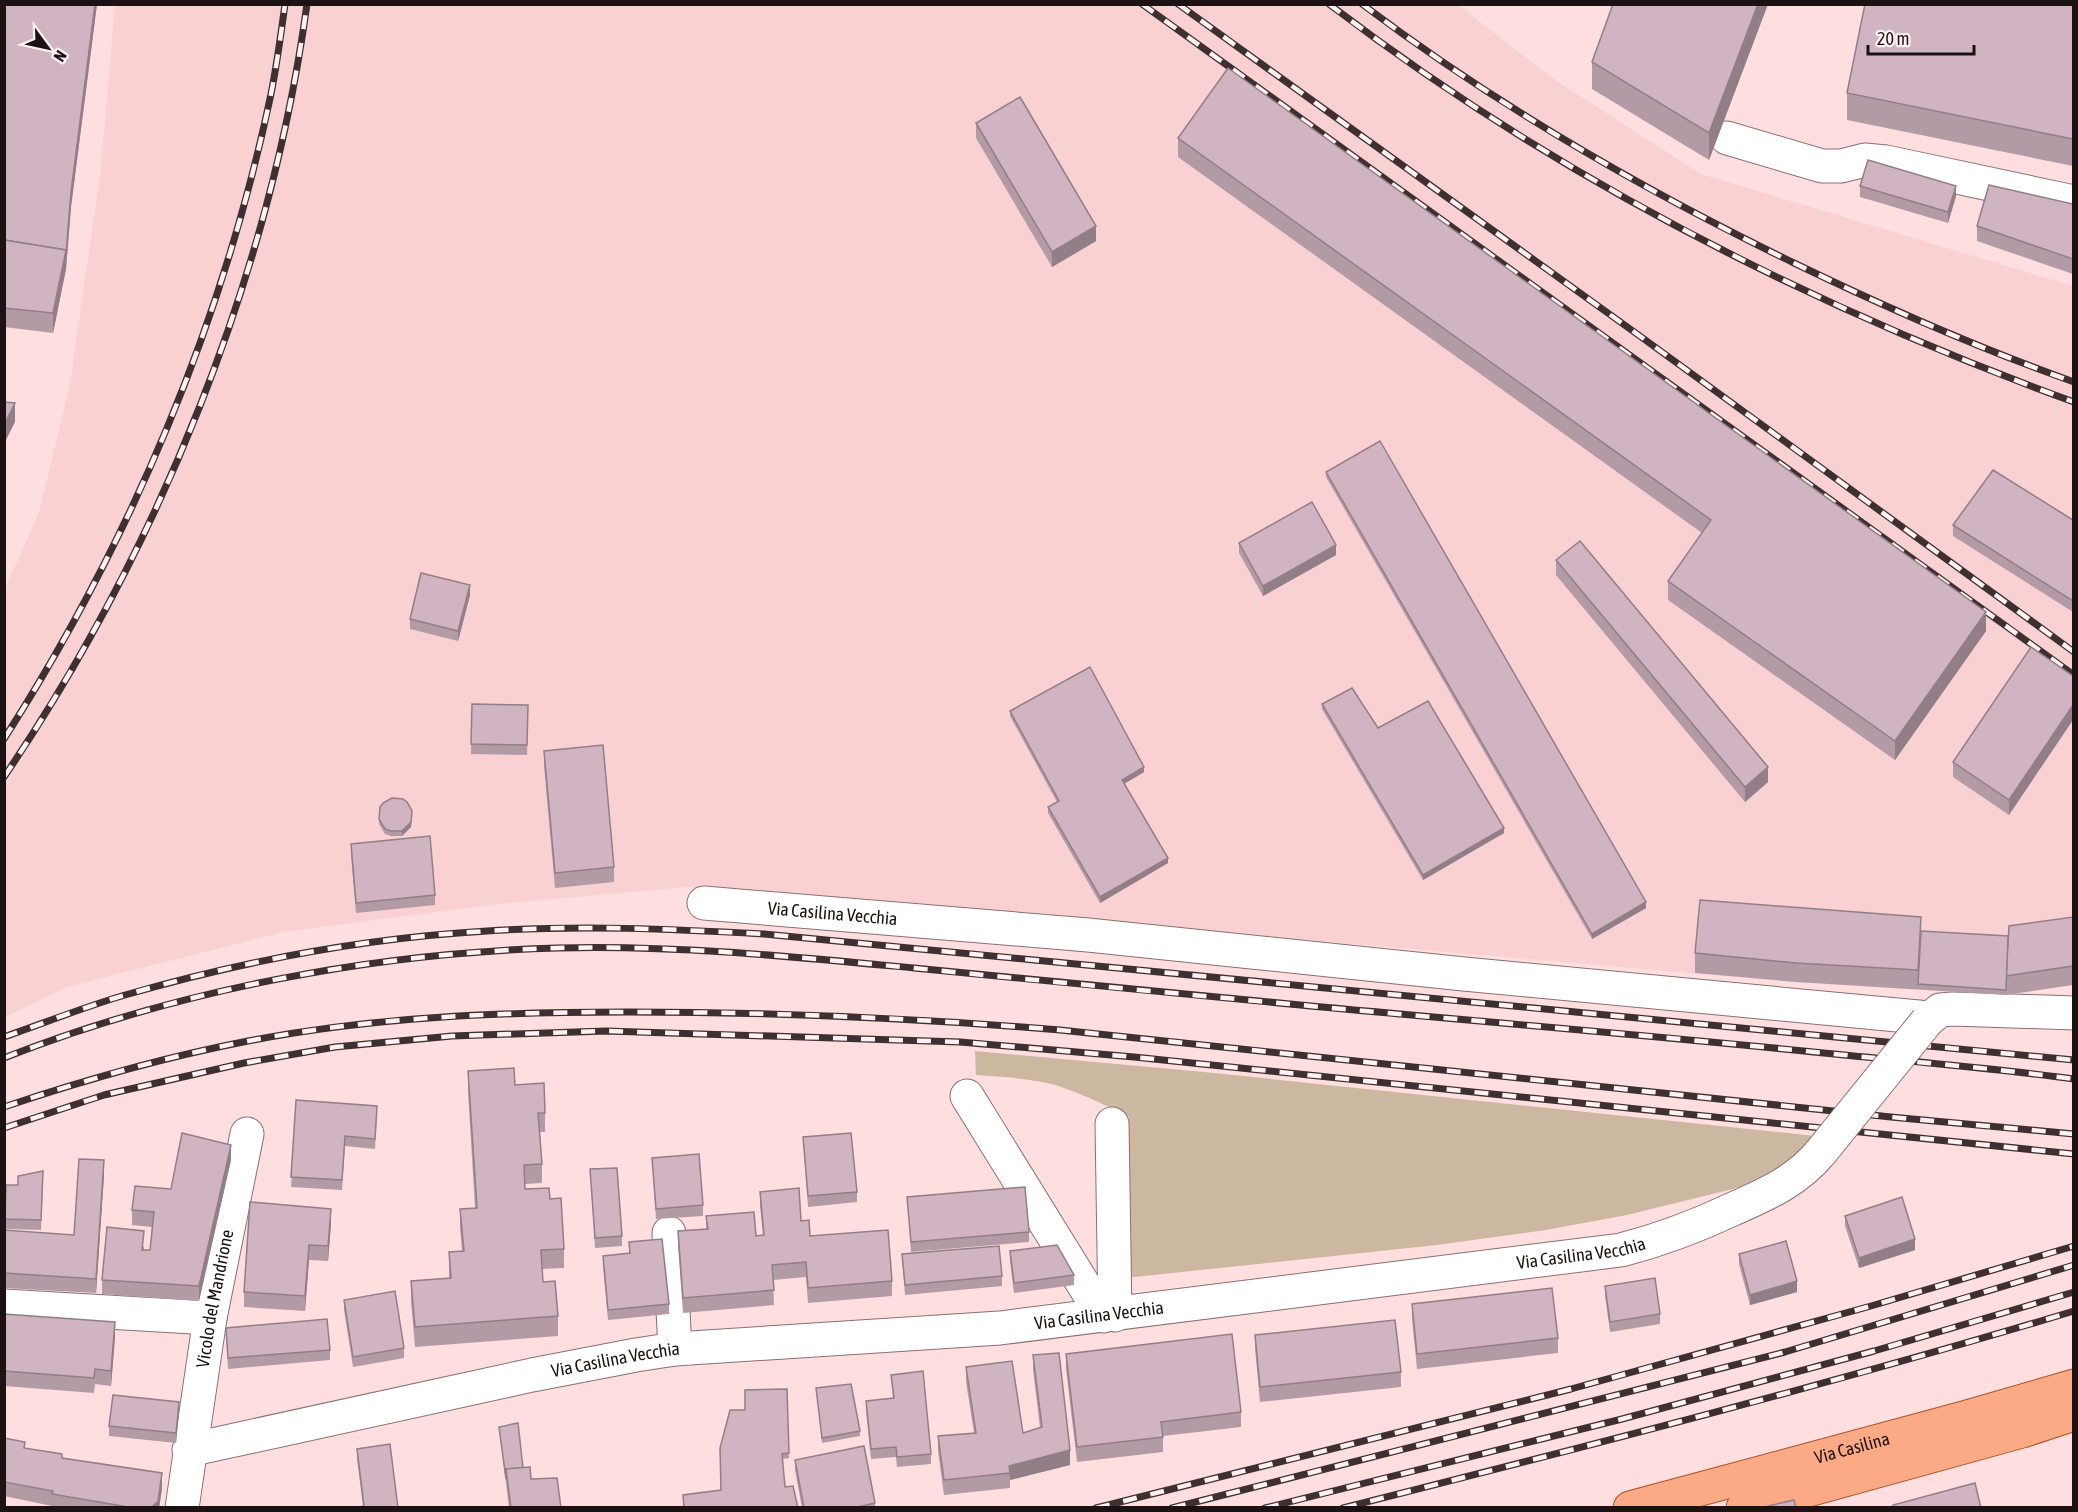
<svg xmlns="http://www.w3.org/2000/svg" width="2078" height="1512" viewBox="0 0 2078 1512" font-family="'Asap Condensed',sans-serif">
  <style>
    .built { fill: #fad1d2 }
    .green { fill: #ccb8a1 }
    .lines { fill: none; stroke-linecap: round; stroke-linejoin: round }
    .minor-casing { stroke: #8b6f70; stroke-width: 35 }
    .major-casing { stroke: #ab5027; stroke-width: 35 }
    .minor { stroke: #fff; stroke-width: 33 }
    .major { stroke: #faaa84; stroke-width: 33 }
    .rail-casing { stroke: #3e3031; stroke-width: 7 }
    .rail { stroke: #fef1f1; stroke-width: 4.5; stroke-dasharray: 14; stroke-linecap: butt }
    .minor-bridge-casing { stroke: #8b6f70; stroke-width: 35; stroke-linecap: butt }
    .minor-bridge { stroke: #fff; stroke-width: 33 }
    .wall { fill: #b39ba6 }
    .shaded-wall { fill: #927e87 }
    .building { fill: #d0b4c1; stroke: #927e87; stroke-width: 1.5 }
    .labels { text-anchor: middle; stroke-width: 4.5; stroke-linejoin: round; paint-order: stroke }
    .street-label { font-size: 18px; fill: #1d1213; stroke: #fef1f1 }
  </style>
  <rect width="100%" height="100%" fill="#ffdedf"/>
  <polygon class="built" points="115,5 1458,5 1555,80 1701,174 2073,286 2073,985 2006,995 1796,982 687,887 497,904 283,932 67,987 5,1017 4,591 39,513 70,384 100,176"/>
  <path class="green" d="M975,1051L1204,1072L1816,1136L1796,1160L1745,1186L1627,1215L1546,1230L1437,1245L1125,1278L1129,1117C1105,1105 1081,1093 1055,1085C1030,1078 1002,1077 976,1075Z"/>
  <g class="lines">
    <g class="minor-casing">
      <g id="minor">
        <polyline points="1727,138 1822,166 1841,166 1865,160 1886,162 2074,202"/>
        <path id="s1" d="M704,903L1088,935L1464,974L1929,1018"/>
        <polyline points="1927,1021 1940,1010 1953,1009 2074,1013"/>
        <polyline points="967,1096 1103,1316"/>
        <polyline points="1112,1124 1115,1315"/>
        <polyline points="669,1233 675,1349"/>
        <polyline points="4,1306 210,1318"/>
        <path id="s2" d="M189,1450L532,1375L636,1355L675,1349L1000,1328L1621,1250C1660,1240 1697,1226 1733,1209C1767,1194 1797,1181 1821,1152"/>
        <path id="s3" d="M182,1508L210,1318L247,1134"/>
      </g>
    </g>
    <g class="major-casing">
      <g id="major">
        <path id="s4" d="M1630,1508L1964,1418L2074,1386"/>
        <polyline points="1743,1508 2022,1431 2074,1414"/>
      </g>
    </g>
    <use href="#minor" class="minor"/>
    <use href="#major" class="major"/>
    <g class="rail-casing">
      <g id="rail">
        <polyline points="1142,4 2074,675"/>
        <polyline points="1178,4 1644,339 2074,652"/>
        <path d="M1329,4C1553,175 1810,306 2074,402"/>
        <path d="M1362,4C1496,105 1643,190 1794,263C1885,307 1978,348 2074,382"/>
        <path d="M4,739C130,542 223,323 271,94C277,64 281,34 285,4"/>
        <path d="M4,777C158,550 270,276 307,4"/>
        <path d="M4,1037C44,1023 84,1007 125,995C243,961 365,938 487,931C580,925 672,929 764,934L2074,1060"/>
        <path d="M4,1058C177,990 373,953 558,948C677,945 796,957 914,968C1043,981 1172,993 1300,1005C1485,1022 1670,1037 1854,1056C1927,1063 2001,1069 2074,1079"/>
        <path d="M4,1107C84,1080 165,1057 248,1041C372,1017 500,1012 627,1012C772,1012 916,1018 1060,1030L1891,1117L2074,1134"/>
        <polyline points="4,1128 104,1095 244,1063 335,1047 452,1036 606,1031 960,1042 1134,1057 2074,1154"/>
        <polyline points="1096,1508 1571,1389 1871,1306 2074,1246"/>
        <polyline points="1172,1508 1785,1352 2074,1265"/>
        <polyline points="1265,1508 1622,1419 1874,1351 2074,1292"/>
        <path d="M1343,1508C1588,1446 1832,1384 2074,1311"/>
      </g>
    </g>
    <use href="#rail" class="rail"/>
    <g class="minor-bridge-casing">
      <polyline id="minor-bridge" points="1821,1152 1927,1021"/>
    </g>
    <use href="#minor-bridge" class="minor-bridge"/>
  </g>
  <g class="wall">
    <polygon points="4,4 97,4 71,207 66,269 53,333 4,327"/>
    <polygon points="1768,4 1709,160 1592,89 1592,62"/>
    <polygon points="2073,4 2073,166 1847,120 1847,93"/>
    <polygon points="976,123 1096,241 1052,267 976,138"/>
    <polygon points="1178,138 1986,631 1895,760 1668,600 1668,581 1702,533 1178,157"/>
    <polygon points="1860,186 1956,196 1948,223 1860,197"/>
    <polygon points="2073,204 2073,274 1977,241 1977,226"/>
    <polygon points="1326,472 1646,908 1592,939 1326,477"/>
    <polygon points="2073,520 2073,612 1953,536 1953,525"/>
    <polygon points="1239,543 1336,555 1263,596 1239,553"/>
    <polygon points="1556,560 1768,782 1745,802 1556,575"/>
    <polygon points="470,595 458,641 410,629 410,619"/>
    <polygon points="2031,647 2009,815 1953,777 1953,762"/>
    <polygon points="472,704 528,705 527,755 471,754"/>
    <polygon points="1322,704 1378,728 1504,833 1423,880 1322,709"/>
    <polygon points="1010,711 1144,772 1124,784 1168,863 1100,903 1048,813 1048,807 1057,802 1010,716"/>
    <polygon points="544,751 614,867 614,882 555,888 544,766"/>
    <polygon points="412,816 411,827 402,836 391,836 385,834 379,824 379,819"/>
    <polygon points="351,844 435,895 435,905 356,913 351,855"/>
    <polygon points="2073,917 2073,985 2006,995 1796,982 1695,973 1695,953 1921,931 2008,936"/>
    <polygon points="468,1071 515,1085 545,1113 545,1132 540,1132 542,1164 542,1183 525,1184 525,1189 550,1199 564,1249 564,1268 542,1269 543,1282 558,1316 558,1336 415,1347 411,1301 411,1281 449,1278 449,1252 462,1251 460,1228 460,1209 475,1208 468,1091"/>
    <polygon points="296,1100 377,1116 375,1149 345,1146 342,1190 291,1187"/>
    <polygon points="803,1137 857,1192 857,1202 808,1207"/>
    <polygon points="652,1158 703,1205 703,1216 656,1219"/>
    <polygon points="231,1160 199,1301 102,1294 102,1280 144,1246 144,1250 150,1250 152,1227 132,1225 132,1210 171,1189"/>
    <polygon points="590,1169 622,1236 622,1246 595,1248"/>
    <polygon points="104,1175 96,1293 4,1288 4,1230 74,1235"/>
    <polygon points="43,1181 41,1230 5,1229 5,1219 18,1185"/>
    <polygon points="760,1192 801,1221 810,1236 892,1281 892,1296 808,1303 806,1277 773,1280 774,1305 683,1313 678,1246 678,1231 706,1229 706,1216 756,1236 763,1235 760,1206"/>
    <polygon points="907,1197 1029,1232 1029,1242 911,1252"/>
    <polygon points="1845,1216 1915,1250 1859,1268 1845,1226"/>
    <polygon points="331,1224 328,1261 309,1260 305,1311 244,1307 244,1292"/>
    <polygon points="629,1242 669,1304 669,1314 608,1320 603,1266 603,1256 629,1253"/>
    <polygon points="1010,1251 1074,1275 1074,1285 1014,1293 1010,1261"/>
    <polygon points="902,1254 1002,1276 1002,1286 905,1295"/>
    <polygon points="1739,1254 1797,1292 1750,1305 1739,1264"/>
    <polygon points="1605,1286 1660,1314 1660,1324 1610,1332 1605,1296"/>
    <polygon points="344,1300 404,1348 404,1358 353,1367 344,1310"/>
    <polygon points="1412,1304 1558,1338 1558,1353 1417,1369 1412,1319"/>
    <polygon points="4,1314 115,1337 111,1386 95,1384 94,1393 4,1386"/>
    <polygon points="226,1328 330,1350 330,1360 228,1369"/>
    <polygon points="1255,1335 1401,1372 1401,1387 1260,1402 1255,1349"/>
    <polygon points="1066,1354 1241,1412 1241,1427 1163,1436 1163,1452 1077,1462 1066,1369"/>
    <polygon points="1033,1355 1070,1465 1010,1480 1010,1488 944,1495 938,1451 938,1436 974,1433 966,1382 966,1367 1023,1433 1040,1428 1033,1370"/>
    <polygon points="891,1375 931,1454 931,1464 897,1467 896,1457 871,1459 866,1411 866,1401 893,1399"/>
    <polygon points="816,1388 860,1431 860,1436 822,1443"/>
    <polygon points="787,1389 789,1458 782,1459 785,1487 798,1508 684,1508 683,1495 721,1490"/>
    <polygon points="179,1412 176,1443 109,1436 109,1426"/>
    <polygon points="499,1427 531,1479 561,1508 509,1508"/>
    <polygon points="4,1438 25,1448 62,1458 162,1488 159,1508 52,1508 52,1506 4,1496"/>
    <polygon points="357,1449 398,1508 363,1506 357,1459"/>
    <polygon points="795,1460 875,1503 875,1508 802,1508 795,1470"/>
  </g>
  <g class="shaded-wall">
    <polygon points="95,4 97,4 71,207 66,269 66,254 71,192"/>
    <polygon points="1758,4 1768,4 1709,160 1709,133"/>
    <polygon points="1956,186 1956,196 1948,223 1948,212"/>
    <polygon points="1096,226 1096,241 1052,267 1052,252"/>
    <polygon points="66,250 66,269 53,333 53,313"/>
    <polygon points="15,403 15,422 4,444 4,425"/>
    <polygon points="1336,545 1336,555 1263,596 1263,586"/>
    <polygon points="470,585 470,595 458,641 458,631"/>
    <polygon points="1986,612 1986,631 1895,760 1895,741"/>
    <polygon points="2073,705 2073,720 2009,815 2009,800"/>
    <polygon points="1144,767 1144,772 1122,785 1122,780"/>
    <polygon points="1768,767 1768,782 1745,802 1745,787"/>
    <polygon points="412,811 411,827 402,836 402,831"/>
    <polygon points="1504,828 1504,833 1423,880 1423,875"/>
    <polygon points="1168,858 1168,863 1100,903 1100,897"/>
    <polygon points="1646,902 1646,908 1592,939 1592,934"/>
    <polygon points="231,1145 231,1160 199,1301 199,1286"/>
    <polygon points="104,1160 104,1175 96,1293 96,1279"/>
    <polygon points="331,1209 331,1224 328,1261 328,1246"/>
    <polygon points="1915,1239 1915,1250 1859,1268 1859,1258"/>
    <polygon points="309,1245 309,1260 305,1311 305,1296"/>
    <polygon points="1797,1281 1797,1292 1750,1305 1750,1295"/>
    <polygon points="115,1322 115,1337 111,1386 111,1371"/>
    <polygon points="179,1402 179,1412 176,1443 176,1433"/>
    <polygon points="1070,1450 1070,1465 1010,1480 1009,1466"/>
    <polygon points="162,1473 162,1488 159,1508 151,1508"/>
  </g>
  <g class="building">
    <polygon points="4,4 95,4 71,192 66,254 66,250 4,240"/>
    <polygon points="1613,4 1758,4 1709,133 1592,62"/>
    <polygon points="1865,4 2073,4 2073,139 1847,93"/>
    <polygon points="1228,68 1986,612 1895,741 1668,581 1711,520 1178,138"/>
    <polygon points="1020,97 1096,226 1052,252 976,123"/>
    <polygon points="1868,160 1956,186 1948,212 1860,186"/>
    <polygon points="1989,185 2073,204 2073,259 1977,226"/>
    <polygon points="4,240 66,250 53,313 4,308"/>
    <polygon points="4,402 15,403 4,425"/>
    <polygon points="1380,441 1646,902 1592,934 1326,472"/>
    <polygon points="1993,470 2073,520 2073,601 1953,525"/>
    <polygon points="1312,502 1336,545 1263,586 1239,543"/>
    <polygon points="1580,541 1768,767 1745,787 1556,560"/>
    <polygon points="421,573 470,585 458,631 410,619"/>
    <polygon points="2031,647 2073,676 2073,705 2009,800 1953,762"/>
    <polygon points="1090,667 1144,767 1122,780 1168,858 1100,897 1048,807 1059,801 1010,711"/>
    <polygon points="1352,688 1378,728 1428,701 1504,828 1423,875 1322,704"/>
    <polygon points="472,704 528,705 527,745 471,744"/>
    <polygon points="603,745 614,867 555,873 544,751"/>
    <polygon points="392,798 403,799 407,802 412,811 411,822 402,831 391,831 385,829 379,819 380,807 383,803"/>
    <polygon points="430,836 435,895 356,903 351,844"/>
    <polygon points="1700,900 1921,917 1918,970 1796,963 1695,953"/>
    <polygon points="2073,917 2073,966 2006,976 2009,926"/>
    <polygon points="1921,931 2008,936 2006,990 1918,984"/>
    <polygon points="514,1068 515,1085 544,1083 545,1113 538,1113 542,1164 524,1165 525,1189 549,1188 550,1199 561,1198 564,1249 541,1250 543,1282 555,1281 558,1316 415,1327 411,1281 451,1278 449,1252 464,1251 460,1209 477,1208 468,1071"/>
    <polygon points="296,1100 377,1106 375,1139 345,1136 342,1180 291,1177"/>
    <polygon points="182,1133 231,1145 199,1286 102,1280 107,1227 144,1231 142,1250 150,1250 154,1212 132,1210 135,1186 171,1189"/>
    <polygon points="851,1133 857,1192 808,1196 803,1137"/>
    <polygon points="699,1154 703,1205 656,1209 652,1158"/>
    <polygon points="79,1159 104,1160 96,1279 4,1273 4,1230 74,1235"/>
    <polygon points="617,1168 622,1236 595,1238 590,1169"/>
    <polygon points="43,1171 41,1220 5,1219 6,1185 18,1185 18,1176"/>
    <polygon points="1025,1187 1029,1232 911,1242 907,1197"/>
    <polygon points="799,1188 801,1221 809,1220 810,1236 888,1230 892,1281 808,1288 806,1262 772,1265 774,1290 683,1298 678,1231 708,1229 706,1216 754,1212 756,1236 764,1235 760,1192"/>
    <polygon points="1902,1197 1915,1239 1859,1258 1845,1216"/>
    <polygon points="250,1202 331,1209 328,1246 309,1245 305,1296 244,1292"/>
    <polygon points="662,1239 669,1304 608,1310 603,1256 630,1253 629,1242"/>
    <polygon points="1786,1241 1797,1281 1750,1295 1739,1254"/>
    <polygon points="1057,1245 1074,1275 1014,1283 1010,1251"/>
    <polygon points="999,1246 1002,1276 905,1285 902,1254"/>
    <polygon points="1655,1278 1660,1314 1610,1322 1605,1286"/>
    <polygon points="1552,1288 1558,1338 1417,1354 1412,1304"/>
    <polygon points="395,1291 404,1348 353,1357 344,1300"/>
    <polygon points="4,1314 115,1322 111,1371 95,1369 94,1378 4,1371"/>
    <polygon points="327,1319 330,1350 228,1358 226,1328"/>
    <polygon points="1395,1320 1401,1372 1260,1387 1255,1335"/>
    <polygon points="1232,1334 1241,1412 1161,1422 1163,1437 1077,1447 1066,1354"/>
    <polygon points="1059,1353 1070,1450 1009,1466 1010,1473 944,1480 938,1436 976,1433 966,1367 1012,1361 1023,1433 1042,1427 1033,1355"/>
    <polygon points="923,1371 931,1454 897,1457 896,1447 871,1449 866,1401 894,1398 891,1375"/>
    <polygon points="851,1384 860,1431 822,1438 816,1388"/>
    <polygon points="787,1389 789,1453 782,1454 785,1487 793,1486 798,1508 684,1508 683,1495 721,1490 720,1448 730,1410 745,1410 745,1390"/>
    <polygon points="113,1395 179,1402 176,1433 109,1426"/>
    <polygon points="518,1423 523,1468 506,1469 506,1479 499,1427"/>
    <polygon points="4,1438 25,1442 24,1448 62,1454 62,1458 162,1473 158,1501 151,1508 134,1508 52,1494 53,1491 4,1482"/>
    <polygon points="390,1444 398,1508 353,1508 364,1506 357,1449"/>
    <polygon points="864,1446 875,1503 853,1508 804,1508 795,1460"/>
    <polygon points="530,1467 531,1479 557,1478 561,1508 511,1508 506,1469"/>
    <polygon points="1975,1483 1981,1508 1893,1508 1893,1505"/>
    <polygon points="1794,1500 1796,1508 1760,1508"/>
  </g>
  <g class="labels">
    <g class="street-label">
      <text dy="6" stroke="none"><textPath href="#s1" startOffset="129">Via Casilina Vecchia</textPath></text>
      <text dy="6" stroke="none"><textPath href="#s2" startOffset="1408">Via Casilina Vecchia</textPath></text>
      <text dy="6" stroke="none"><textPath href="#s3" startOffset="212">Vicolo del Mandrione</textPath></text>
      <text dy="6" stroke="none"><textPath href="#s2" startOffset="922">Via Casilina Vecchia</textPath></text>
      <text dy="6" stroke="none"><textPath href="#s2" startOffset="436">Via Casilina Vecchia</textPath></text>
      <text dy="6" stroke="none"><textPath href="#s4" startOffset="230">Via Casilina</textPath></text>
    </g>
  </g>
  <rect width="2078" height="1512" fill="none" stroke="#1d1213" stroke-width="12"/>
  <g transform="translate(48 48) rotate(123)" stroke="#fef1f1" stroke-width="4.5" paint-order="stroke">
  <path d="M0-4.5L10 22L0 15L-10 22Z" fill="#1d1213"/>
  <text y="-9" font-size="16" font-weight="bold" text-anchor="middle" fill="#1d1213">N</text>
  </g>
  <path d="M1868 45v9h106v-9" fill="none" stroke="#1d1213" stroke-width="3"/>
  <text x="1877" y="45" font-size="18" fill="#1d1213" stroke="#fef1f1" stroke-width="4.5" paint-order="stroke">20 m</text>
</svg>
